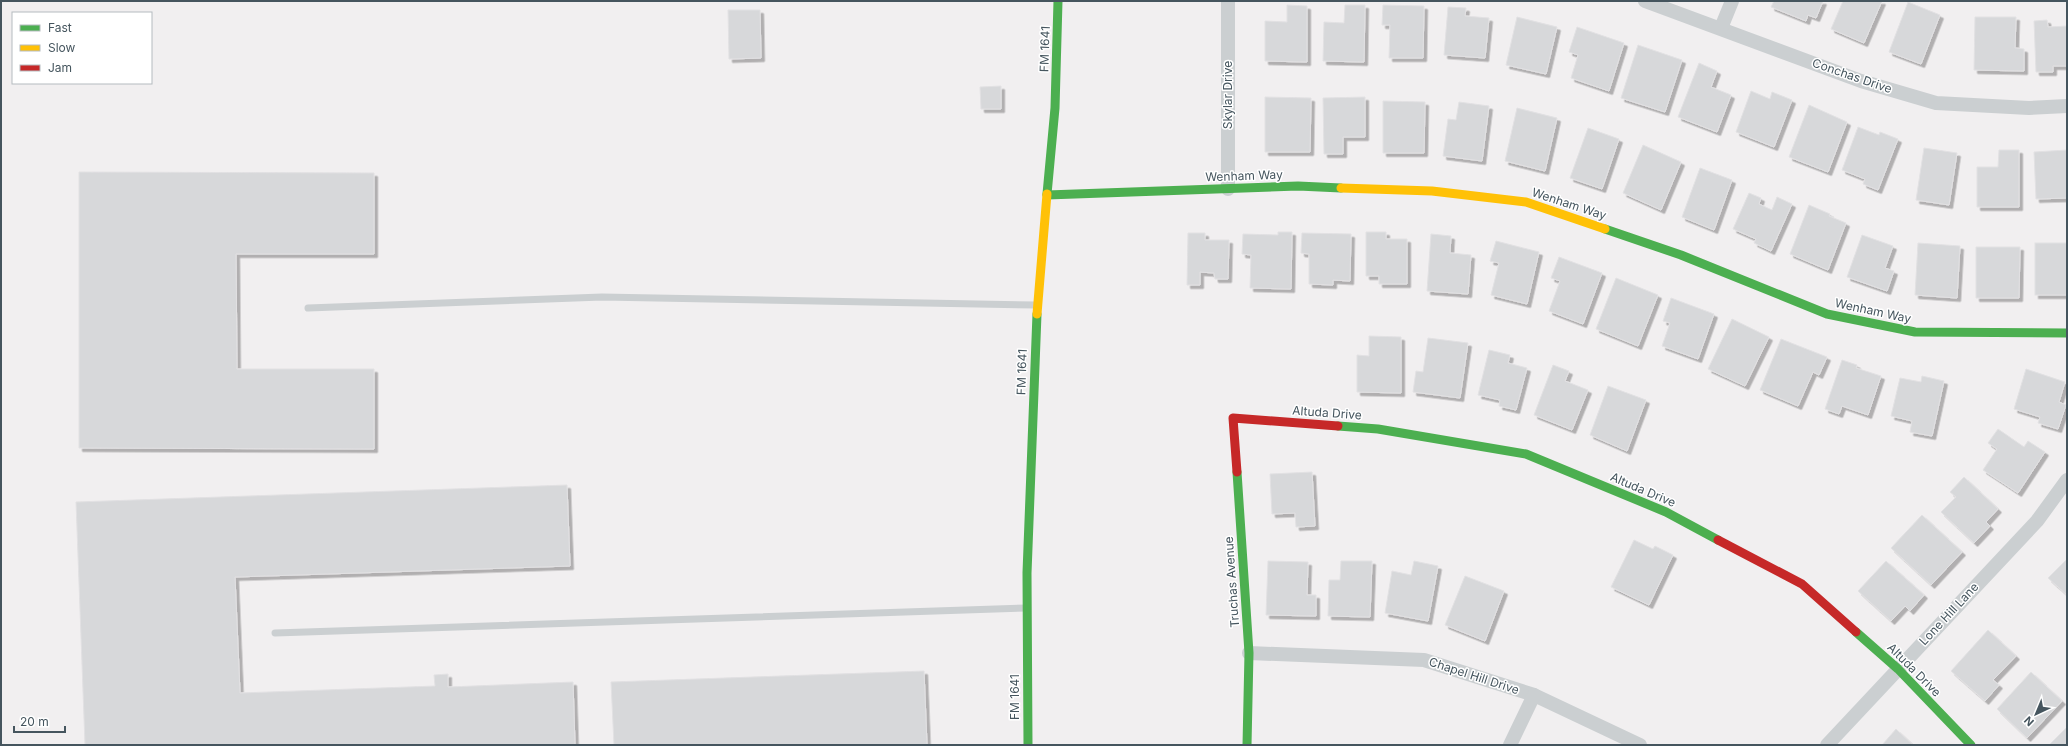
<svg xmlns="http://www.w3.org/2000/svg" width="2068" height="746" viewBox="0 0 2068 746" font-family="Inter,sans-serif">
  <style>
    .building { fill: #d7d8da; stroke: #e2e1e3; filter: url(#shadow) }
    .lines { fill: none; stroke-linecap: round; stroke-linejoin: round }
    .lane { stroke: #cbcfd1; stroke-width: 7 }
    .street { stroke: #cbcfd1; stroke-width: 14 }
    .fast { stroke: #4caf50; stroke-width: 9 }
    .slow { stroke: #ffc107; stroke-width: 9 }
    .jam { stroke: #c62828; stroke-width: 9 }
    .labels { text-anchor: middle; stroke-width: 3; stroke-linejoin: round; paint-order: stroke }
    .street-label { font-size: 12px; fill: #45555e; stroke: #fff }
  </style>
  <defs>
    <filter id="shadow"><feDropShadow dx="3.5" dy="3.5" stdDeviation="0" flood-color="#0004"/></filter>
  </defs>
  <rect width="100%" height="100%" fill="#f1eff0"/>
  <g class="building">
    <polygon points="1774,1 1823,1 1816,18 1808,15 1806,21 1771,7"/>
    <polygon points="1843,1 1882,1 1864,43 1831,29"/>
    <polygon points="1908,2 1940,15 1921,64 1889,52"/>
    <polygon points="1287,5 1307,6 1307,62 1265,61 1265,21 1287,22"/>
    <polygon points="1345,5 1365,5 1364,62 1323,61 1324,22 1344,23"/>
    <polygon points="1383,5 1424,6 1423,58 1389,58 1390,25 1382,25"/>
    <polygon points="1448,7 1466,8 1465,16 1489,18 1485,58 1444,55"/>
    <polygon points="728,10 760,10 761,58 729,59"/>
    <polygon points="1517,17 1557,27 1546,74 1506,65"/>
    <polygon points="1975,17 2016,17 2015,48 2024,49 2024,71 1974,70"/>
    <polygon points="2047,20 2048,27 2067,26 2067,66 2053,66 2053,72 2036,72 2034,21"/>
    <polygon points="1577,27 1624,43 1609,91 1571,78 1578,55 1569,52"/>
    <polygon points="1638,45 1682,60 1665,112 1621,98"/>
    <polygon points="1699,63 1717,71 1711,87 1731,95 1717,132 1678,117"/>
    <polygon points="1001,86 1001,109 981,109 980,87"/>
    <polygon points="1751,91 1770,99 1772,92 1792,100 1774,147 1736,132"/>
    <polygon points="1265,97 1311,98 1310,152 1265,152"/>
    <polygon points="1365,97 1365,137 1343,137 1343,154 1324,154 1323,98"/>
    <polygon points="1383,101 1425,102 1424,153 1383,153"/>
    <polygon points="1459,102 1489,106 1482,161 1443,156 1448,119 1456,120"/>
    <polygon points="1809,105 1847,122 1828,172 1789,157"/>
    <polygon points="1517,108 1557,118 1545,171 1505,161"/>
    <polygon points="1858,127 1879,135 1880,132 1898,139 1878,190 1863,184 1865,179 1842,170"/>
    <polygon points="1588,128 1619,139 1602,189 1570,178"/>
    <polygon points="1643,145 1681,162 1661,210 1623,193"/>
    <polygon points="1924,148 1957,153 1949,205 1916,200"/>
    <polygon points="1999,150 2019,150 2019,207 1977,207 1977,167 1998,167"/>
    <polygon points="2067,150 2067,198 2036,199 2034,152"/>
    <polygon points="1700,168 1732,180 1714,230 1682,217"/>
    <polygon points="79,172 374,173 374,254 236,254 237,369 374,369 374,449 79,448"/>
    <polygon points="1749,193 1761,198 1759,204 1772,210 1777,197 1792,204 1771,251 1754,243 1756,239 1733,229"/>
    <polygon points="1809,205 1830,214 1829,216 1846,223 1828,270 1790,254"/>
    <polygon points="1278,232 1292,232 1291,289 1250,288 1251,255 1242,254 1243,234 1278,235"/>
    <polygon points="1366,232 1386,232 1386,239 1407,239 1407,284 1379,284 1379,276 1366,276"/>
    <polygon points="1188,233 1205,233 1205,240 1229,240 1228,279 1215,279 1214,273 1200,272 1200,285 1187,285"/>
    <polygon points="1302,233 1351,234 1350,281 1333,280 1333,285 1309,284 1309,254 1301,253"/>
    <polygon points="1431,234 1451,236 1450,253 1471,255 1468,294 1427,291"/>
    <polygon points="1862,235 1893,246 1885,268 1894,271 1887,291 1847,277"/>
    <polygon points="1496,241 1539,252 1527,304 1491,295 1499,263 1490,261"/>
    <polygon points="1918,243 1960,246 1957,298 1915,295"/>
    <rect x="2035" y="243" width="32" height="52"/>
    <polygon points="1976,247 2020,247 2019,298 1976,298"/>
    <polygon points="1559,257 1602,273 1583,324 1549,311 1560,281 1551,278"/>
    <polygon points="1616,278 1658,295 1638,346 1596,329"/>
    <polygon points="1671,298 1714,314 1698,359 1662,346 1670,323 1663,321"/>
    <polygon points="1732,319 1769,337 1745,386 1708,369"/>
    <polygon points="1369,336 1401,337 1401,393 1357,392 1357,355 1369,356"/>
    <polygon points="1428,338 1468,343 1460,398 1413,392 1416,371 1423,372"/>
    <polygon points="1781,339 1827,357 1819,375 1813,372 1798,406 1760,390"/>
    <polygon points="1489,350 1510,355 1508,363 1527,368 1516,410 1499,406 1500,400 1478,395"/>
    <polygon points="1842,360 1857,365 1856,368 1881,376 1868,415 1842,406 1839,414 1825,409"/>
    <polygon points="1553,365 1569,371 1565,381 1588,390 1572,430 1534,415"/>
    <polygon points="2026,369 2065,382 2059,402 2066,405 2058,429 2038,423 2040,417 2014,409"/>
    <polygon points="1922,376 1944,381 1932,436 1910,432 1912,421 1891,416 1900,378 1921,382"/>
    <polygon points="1608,386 1646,400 1627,451 1590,435"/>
    <polygon points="1998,429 2024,447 2028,441 2045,452 2018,493 1983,470 1997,449 1988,443"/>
    <polygon points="1312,472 1315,526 1296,527 1295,513 1272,514 1270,474"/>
    <polygon points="1964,477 1998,509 1986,522 1990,526 1974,543 1941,512 1956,497 1950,492"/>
    <polygon points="567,485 570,566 235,577 240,693 435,686 434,675 448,674 448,687 573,682 575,745 85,745 76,502"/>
    <polygon points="1922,515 1962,552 1931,585 1891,548"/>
    <polygon points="1634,540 1653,549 1655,546 1673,555 1649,605 1611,587"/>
    <polygon points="2067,559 2067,595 2048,578"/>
    <polygon points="1268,561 1308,562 1307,595 1316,595 1316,616 1266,615"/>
    <polygon points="1341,561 1372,561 1370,617 1328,616 1329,580 1340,580"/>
    <polygon points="1414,561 1438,566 1428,621 1385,613 1392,571 1411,575"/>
    <polygon points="1886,561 1924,595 1910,611 1905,606 1891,621 1858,591"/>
    <polygon points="1465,576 1504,591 1485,641 1445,625"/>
    <polygon points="1988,630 2016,656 1993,680 1999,685 1985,701 1951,671"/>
    <polygon points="924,671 927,745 614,745 611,682"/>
    <polygon points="2031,672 2062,701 2027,738 1997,709"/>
    <polygon points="2067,727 2067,745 2049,745"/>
    <polygon points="1896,729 1913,745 1882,745"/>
  </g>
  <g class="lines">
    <g class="lane">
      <polyline points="308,308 602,297 1036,305"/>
      <polyline points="275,633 1027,608"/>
    </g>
    <g class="street">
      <polyline points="1228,1 1228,189"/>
      <polyline points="1645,1 1861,81 1936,103 2029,108 2067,106"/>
      <polyline points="1721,28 1732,1"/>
      <polyline points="1249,653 1424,660 1534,695 1640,745"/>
      <polyline points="1510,745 1534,695"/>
      <polyline points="1827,745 2037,521 2067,480"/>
    </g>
    <g class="fast">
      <polyline points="1047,194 1055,108 1058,1"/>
      <polyline points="1047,195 1298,186 1341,188"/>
      <polyline points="1605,229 1681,255 1827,314 1915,332 2067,333"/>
      <polyline points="1338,426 1378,429 1526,454 1666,512 1718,540"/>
      <polyline points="1237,472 1249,653 1247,745"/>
      <polyline points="1856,632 1898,669 1971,745"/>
      <polyline points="1028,745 1027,573 1037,314"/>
    </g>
    <g class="slow">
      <polyline points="1341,188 1432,191 1526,202 1605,229"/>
      <polyline points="1037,314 1047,194"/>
    </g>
    <g class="jam">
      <polyline points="1237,472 1233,418 1338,426"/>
      <polyline points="1718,540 1802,584 1856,632"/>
    </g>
  </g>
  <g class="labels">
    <g class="street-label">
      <text transform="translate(1045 49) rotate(-88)" y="4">FM 1641</text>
      <text transform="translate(1852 76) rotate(19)" y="4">Conchas Drive</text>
      <text transform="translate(1228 95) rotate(-90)" y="4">Skylar Drive</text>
      <text transform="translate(1244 176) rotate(-2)" y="4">Wenham Way</text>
      <text transform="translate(1569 204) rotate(18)" y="4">Wenham Way</text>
      <text transform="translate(1873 311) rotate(12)" y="4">Wenham Way</text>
      <text transform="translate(1022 372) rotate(-88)" y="4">FM 1641</text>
      <text transform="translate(1327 413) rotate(4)" y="4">Altuda Drive</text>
      <text transform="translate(1643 490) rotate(23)" y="4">Altuda Drive</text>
      <text transform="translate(1232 582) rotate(-94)" y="4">Truchas Avenue</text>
      <text transform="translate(1949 614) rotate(-47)" y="4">Lone Hill Lane</text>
      <text transform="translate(1914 670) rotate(45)" y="4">Altuda Drive</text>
      <text transform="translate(1474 676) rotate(18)" y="4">Chapel Hill Drive</text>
      <text transform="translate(1015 697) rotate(-90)" y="4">FM 1641</text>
    </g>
  </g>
  <rect width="2068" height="746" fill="none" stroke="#45555e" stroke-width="4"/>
  <rect x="12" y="12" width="140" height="72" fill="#ffffff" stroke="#b5bbbf"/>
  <rect x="20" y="25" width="20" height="6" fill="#4caf50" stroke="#b5bbbf"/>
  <text x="48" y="32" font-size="12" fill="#45555e">Fast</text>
  <rect x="20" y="45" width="20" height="6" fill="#ffc107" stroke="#b5bbbf"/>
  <text x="48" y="52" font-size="12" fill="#45555e">Slow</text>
  <rect x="20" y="65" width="20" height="6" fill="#c62828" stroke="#b5bbbf"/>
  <text x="48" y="72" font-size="12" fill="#45555e">Jam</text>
  <g transform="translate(2036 714) rotate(224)" stroke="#ffffff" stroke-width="3" paint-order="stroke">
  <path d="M0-3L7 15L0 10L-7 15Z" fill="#45555e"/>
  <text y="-6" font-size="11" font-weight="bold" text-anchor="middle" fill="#45555e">N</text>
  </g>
  <path d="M14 726v6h51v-6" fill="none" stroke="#45555e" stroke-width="2"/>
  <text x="20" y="726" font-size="12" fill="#45555e" stroke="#ffffff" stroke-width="3" paint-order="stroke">20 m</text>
</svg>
